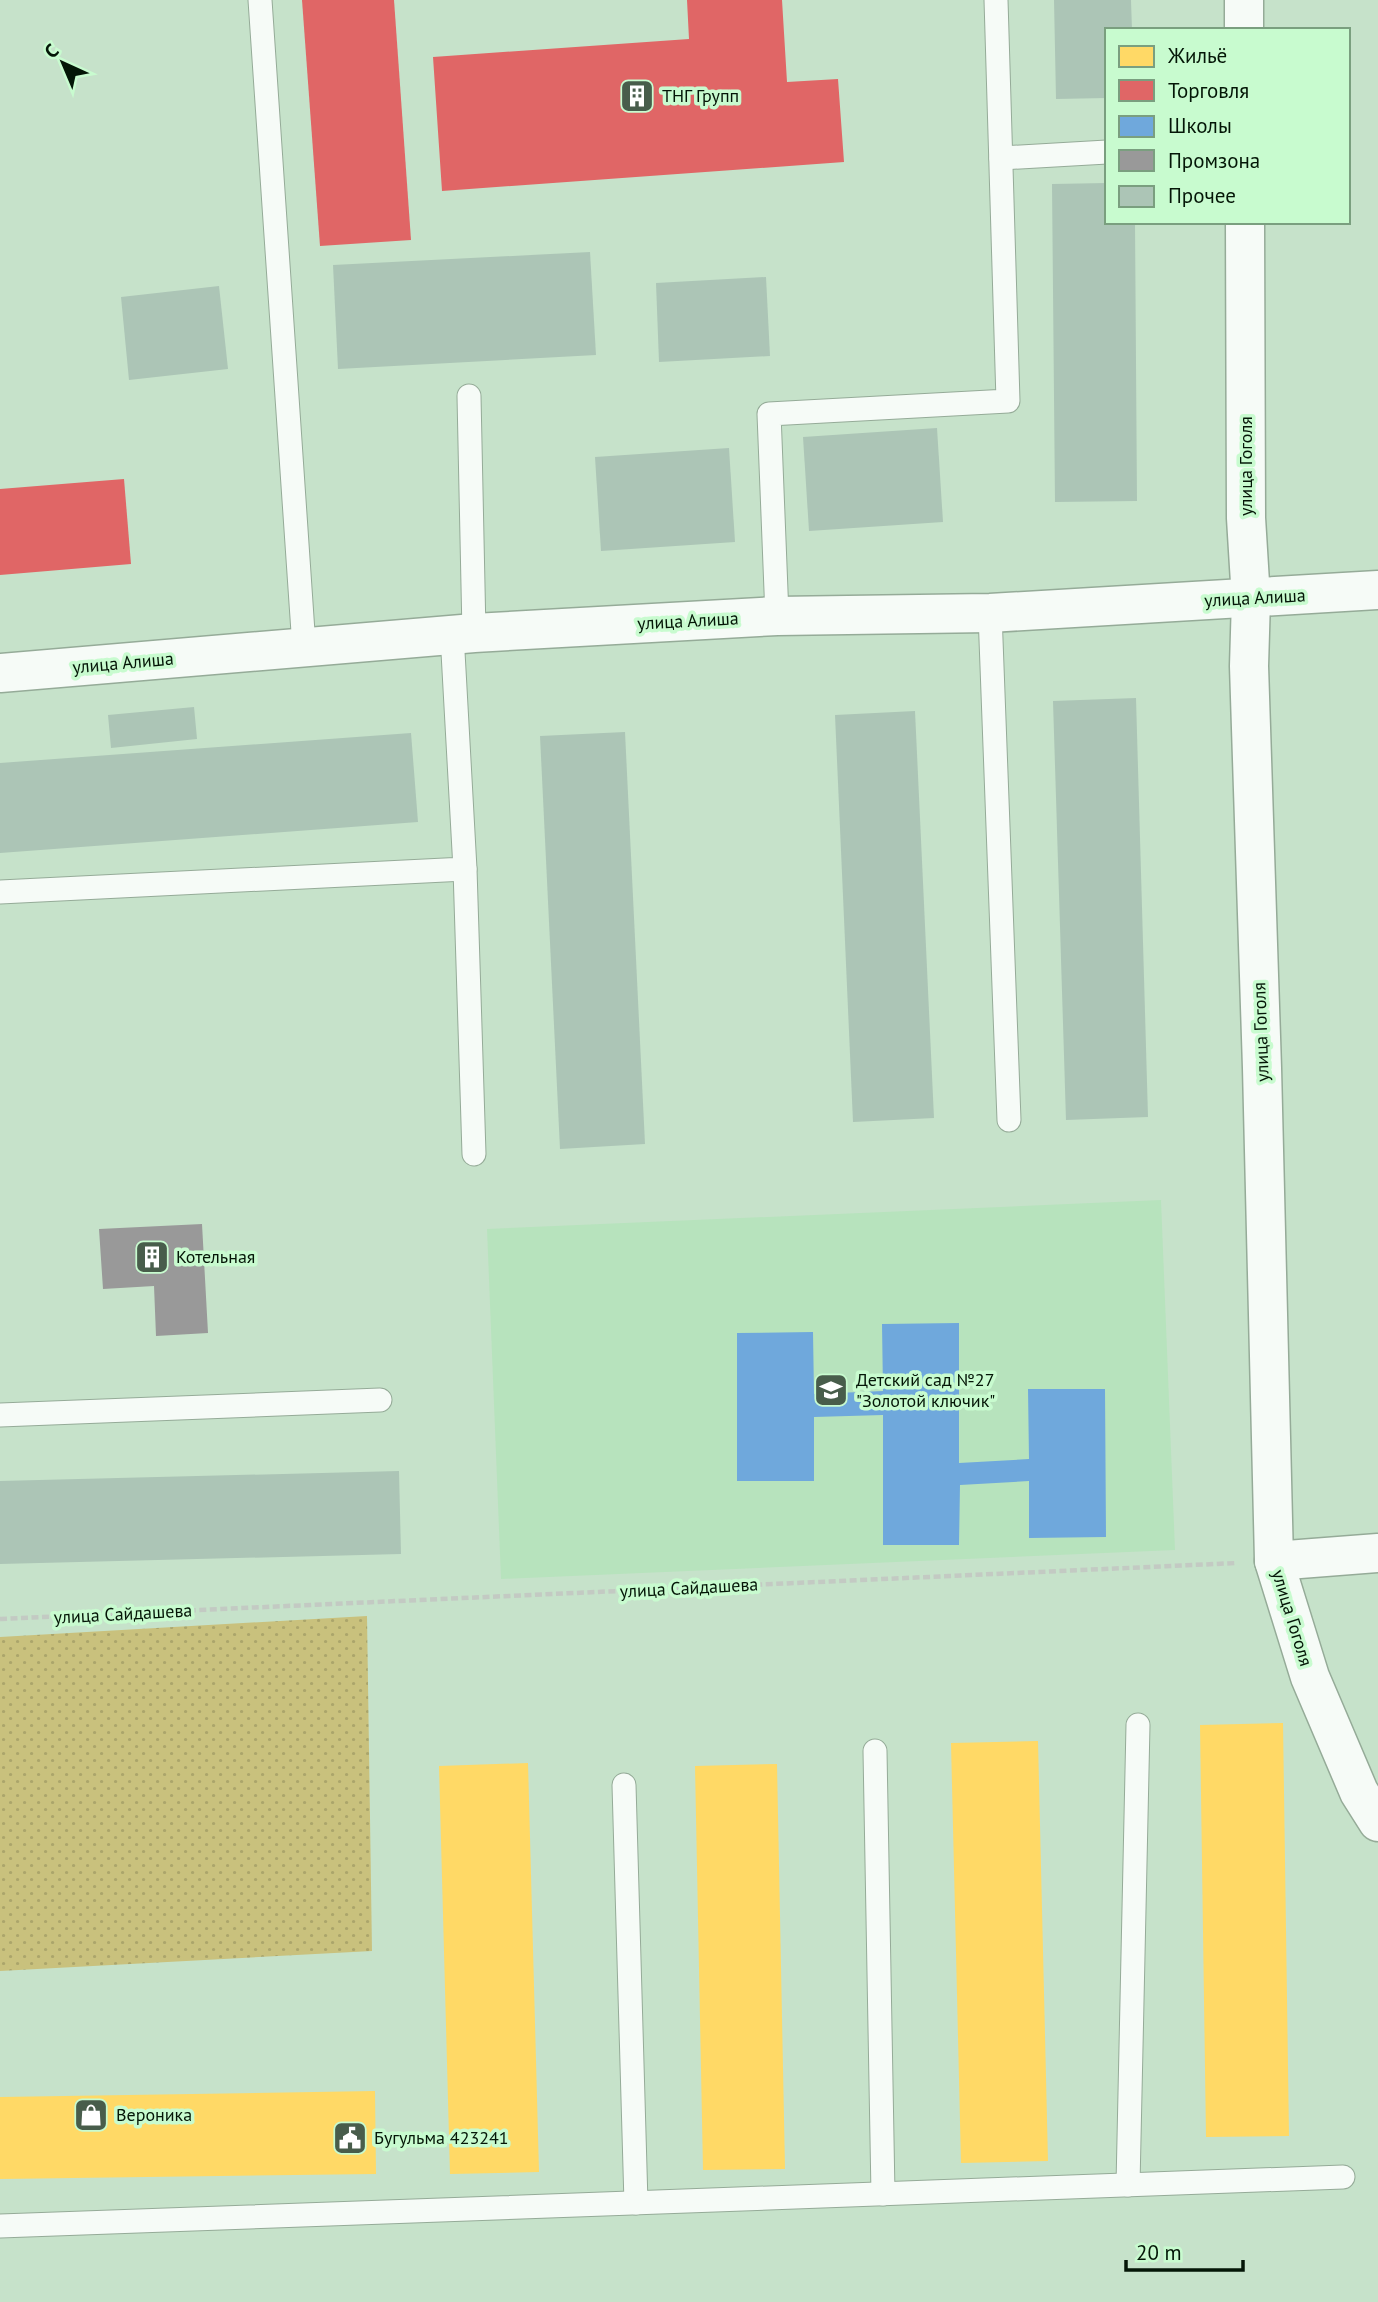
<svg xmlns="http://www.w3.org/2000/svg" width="1378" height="2302" viewBox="0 0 1378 2302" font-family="'PT Sans',sans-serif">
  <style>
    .built { fill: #b7e3bd }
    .green { fill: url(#green-dots) }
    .homes { fill: #ffd966 }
    .shops { fill: #e06666 }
    .schools { fill: #6fa8dc }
    .industry { fill: #999 }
    .building { fill: #acc5b6 }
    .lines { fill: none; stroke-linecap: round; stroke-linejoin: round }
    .lane-casing { stroke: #95ab98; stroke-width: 25 }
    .street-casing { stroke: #95ab98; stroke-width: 41 }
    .path { stroke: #c3cac3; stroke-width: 4.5; stroke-dasharray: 7 3.5; stroke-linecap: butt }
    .lane { stroke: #f6fbf7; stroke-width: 23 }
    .street { stroke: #f6fbf7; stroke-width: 38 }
    .labels { text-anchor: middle; stroke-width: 7; stroke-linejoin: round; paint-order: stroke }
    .poi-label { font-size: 18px; fill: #041607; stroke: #c8fbcf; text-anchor: start }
    .street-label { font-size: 18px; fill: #041607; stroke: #c8fbcf }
  </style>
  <defs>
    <pattern id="green-dots" width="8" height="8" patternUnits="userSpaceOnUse" patternTransform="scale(1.75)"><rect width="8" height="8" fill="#c9c17d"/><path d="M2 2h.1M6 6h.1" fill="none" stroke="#aba56b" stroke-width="1.8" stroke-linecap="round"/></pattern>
  </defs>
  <rect width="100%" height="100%" fill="#c6e2ca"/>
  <polygon class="built" points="1161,1200 1175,1550 501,1579 487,1229"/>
  <polygon class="green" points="367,1616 372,1951 0,1971 0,1637"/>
  <g class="homes">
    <polygon points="1283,1723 1289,2136 1206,2137 1200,1725"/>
    <polygon points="1038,1741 1048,2161 961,2163 951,1743"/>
    <polygon points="528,1763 539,2172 450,2174 439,1766"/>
    <polygon points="777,1764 785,2169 703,2170 695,1766"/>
    <polygon points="375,2091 376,2174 0,2179 0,2097"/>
  </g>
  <g class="shops">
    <polygon points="302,0 394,0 411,240 320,246"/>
    <polygon points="687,0 782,0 787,82 838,79 844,162 442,191 433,57 689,39"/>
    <polygon points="124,479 131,564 0,575 0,489"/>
  </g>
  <polygon class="schools" points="959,1323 959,1463 1029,1459 1028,1389 1105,1389 1106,1537 1029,1538 1029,1481 960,1485 959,1545 883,1545 883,1415 814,1417 814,1481 737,1481 737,1333 813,1332 814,1394 883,1391 882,1324"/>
  <polygon class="industry" points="202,1224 208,1333 156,1336 154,1286 103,1289 99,1229"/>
  <g class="building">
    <polygon points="1054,0 1131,0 1132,30 1107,30 1107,98 1056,99"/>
    <polygon points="1107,183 1107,222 1135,222 1137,501 1055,502 1052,184"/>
    <polygon points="590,252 596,355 338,369 333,265"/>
    <polygon points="766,277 770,356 659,362 656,283"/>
    <polygon points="219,286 228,369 129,380 121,297"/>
    <polygon points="937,428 943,522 809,531 803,437"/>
    <polygon points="729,448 735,542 601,551 595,457"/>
    <polygon points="1136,698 1148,1117 1066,1120 1053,701"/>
    <polygon points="194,707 197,739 111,748 108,715"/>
    <polygon points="915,711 934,1118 853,1122 835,715"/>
    <polygon points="625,732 645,1144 560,1149 540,736"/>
    <polygon points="411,733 418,822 0,853 0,763"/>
    <polygon points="399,1471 401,1554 0,1564 0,1481"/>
  </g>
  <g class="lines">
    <g class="lane-casing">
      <g id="lane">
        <polyline points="260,0 304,647"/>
        <polyline points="1001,158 1107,152"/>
        <polyline points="469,396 474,633"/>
        <polyline points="990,613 1009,1120"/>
        <polyline points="777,616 769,414 1008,401 996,0"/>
        <polyline points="465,869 474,1154"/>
        <polyline points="0,892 465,869 452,634"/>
        <polyline points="0,1415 380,1400"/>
        <polyline points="875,1751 883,2194"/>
        <polyline points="624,1785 636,2203"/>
        <polyline points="1128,2185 1138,1725"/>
        <polyline points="0,2226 1343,2177"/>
      </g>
    </g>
    <g class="street-casing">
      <g id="street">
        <polyline points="1244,0 1244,30"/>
        <polyline points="1245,222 1246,518 1251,599 1249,666 1262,1068 1274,1561 1310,1677 1359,1792 1378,1822"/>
        <polyline points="0,673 474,633 777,616 990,613 1378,590"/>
        <polyline points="1274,1561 1378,1553"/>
      </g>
    </g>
    <polyline class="path" points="0,1619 1237,1563"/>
    <use href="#lane" class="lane"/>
    <use href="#street" class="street"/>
  </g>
  <defs>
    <g id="building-square" transform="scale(1.75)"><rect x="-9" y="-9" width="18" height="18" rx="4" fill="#485d4b" stroke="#c8fbcf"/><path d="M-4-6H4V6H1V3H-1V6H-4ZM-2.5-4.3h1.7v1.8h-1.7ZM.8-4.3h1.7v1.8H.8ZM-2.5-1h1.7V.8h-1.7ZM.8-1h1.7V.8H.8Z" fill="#fff"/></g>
    <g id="school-square" transform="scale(1.75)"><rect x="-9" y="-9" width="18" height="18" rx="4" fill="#485d4b" stroke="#c8fbcf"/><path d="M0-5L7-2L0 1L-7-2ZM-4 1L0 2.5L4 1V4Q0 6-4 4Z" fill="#fff"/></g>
    <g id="shop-square" transform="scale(1.75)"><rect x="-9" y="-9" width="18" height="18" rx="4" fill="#485d4b" stroke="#c8fbcf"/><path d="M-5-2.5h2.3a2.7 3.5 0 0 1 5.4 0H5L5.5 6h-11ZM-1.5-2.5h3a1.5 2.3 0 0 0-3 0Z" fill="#fff"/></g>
    <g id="civic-square" transform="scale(1.75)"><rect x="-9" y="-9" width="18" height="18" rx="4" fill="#485d4b" stroke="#c8fbcf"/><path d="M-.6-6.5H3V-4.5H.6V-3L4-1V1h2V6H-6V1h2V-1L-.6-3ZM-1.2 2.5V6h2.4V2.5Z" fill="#fff"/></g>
  </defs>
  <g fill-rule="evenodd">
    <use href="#building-square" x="637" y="96"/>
    <use href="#building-square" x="152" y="1257"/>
    <use href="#school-square" x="831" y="1390"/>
    <use href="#shop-square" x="91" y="2115"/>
    <use href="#civic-square" x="350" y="2138"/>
  </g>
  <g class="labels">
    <g class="poi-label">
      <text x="662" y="102">ТНГ Групп</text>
      <text x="176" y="1263">Котельная</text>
      <text x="856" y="1386">Детский сад №27<tspan x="856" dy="21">"Золотой ключик"</tspan></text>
      <text x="116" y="2121">Вероника</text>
      <text x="374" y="2144">Бугульма 423241</text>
    </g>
    <g class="street-label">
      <text transform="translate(1246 466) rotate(-90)" y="6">улица Гоголя</text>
      <text transform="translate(1255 598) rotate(-3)" y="6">улица Алиша</text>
      <text transform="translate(688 621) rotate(-3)" y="6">улица Алиша</text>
      <text transform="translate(123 663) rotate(-5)" y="6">улица Алиша</text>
      <text transform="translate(1261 1032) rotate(-92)" y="6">улица Гоголя</text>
      <text transform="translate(689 1588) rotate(-3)" y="6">улица Сайдашева</text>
      <text transform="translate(123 1614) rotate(-3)" y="6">улица Сайдашева</text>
      <text transform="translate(1292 1618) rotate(73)" y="6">улица Гоголя</text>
    </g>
  </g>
  <rect x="1105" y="28" width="245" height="196" fill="#c8fbcf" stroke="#7a9f7f" stroke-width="2"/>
  <rect x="1119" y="46" width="35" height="21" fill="#ffd966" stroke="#7a9f7f" stroke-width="2"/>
  <text x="1168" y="63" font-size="21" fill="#041607">Жильё</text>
  <rect x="1119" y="80" width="35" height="21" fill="#e06666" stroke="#7a9f7f" stroke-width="2"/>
  <text x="1168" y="98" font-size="21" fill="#041607">Торговля</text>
  <rect x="1119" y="116" width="35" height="21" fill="#6fa8dc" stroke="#7a9f7f" stroke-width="2"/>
  <text x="1168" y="133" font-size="21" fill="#041607">Школы</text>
  <rect x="1119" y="150" width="35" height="21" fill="#999999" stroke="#7a9f7f" stroke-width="2"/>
  <text x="1168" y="168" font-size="21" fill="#041607">Промзона</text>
  <rect x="1119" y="186" width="35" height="21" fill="#acc5b6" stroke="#7a9f7f" stroke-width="2"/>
  <text x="1168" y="203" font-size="21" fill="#041607">Прочее</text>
  <g transform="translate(63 63) rotate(316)" stroke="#c8fbcf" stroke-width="5" paint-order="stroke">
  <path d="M0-5L12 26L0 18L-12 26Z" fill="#041607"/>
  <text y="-10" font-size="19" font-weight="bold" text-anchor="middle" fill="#041607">С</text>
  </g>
  <path d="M1126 2260v10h117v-10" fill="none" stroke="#041607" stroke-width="3.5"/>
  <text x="1136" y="2260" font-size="21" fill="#041607" stroke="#c8fbcf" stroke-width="5" paint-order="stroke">20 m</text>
</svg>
